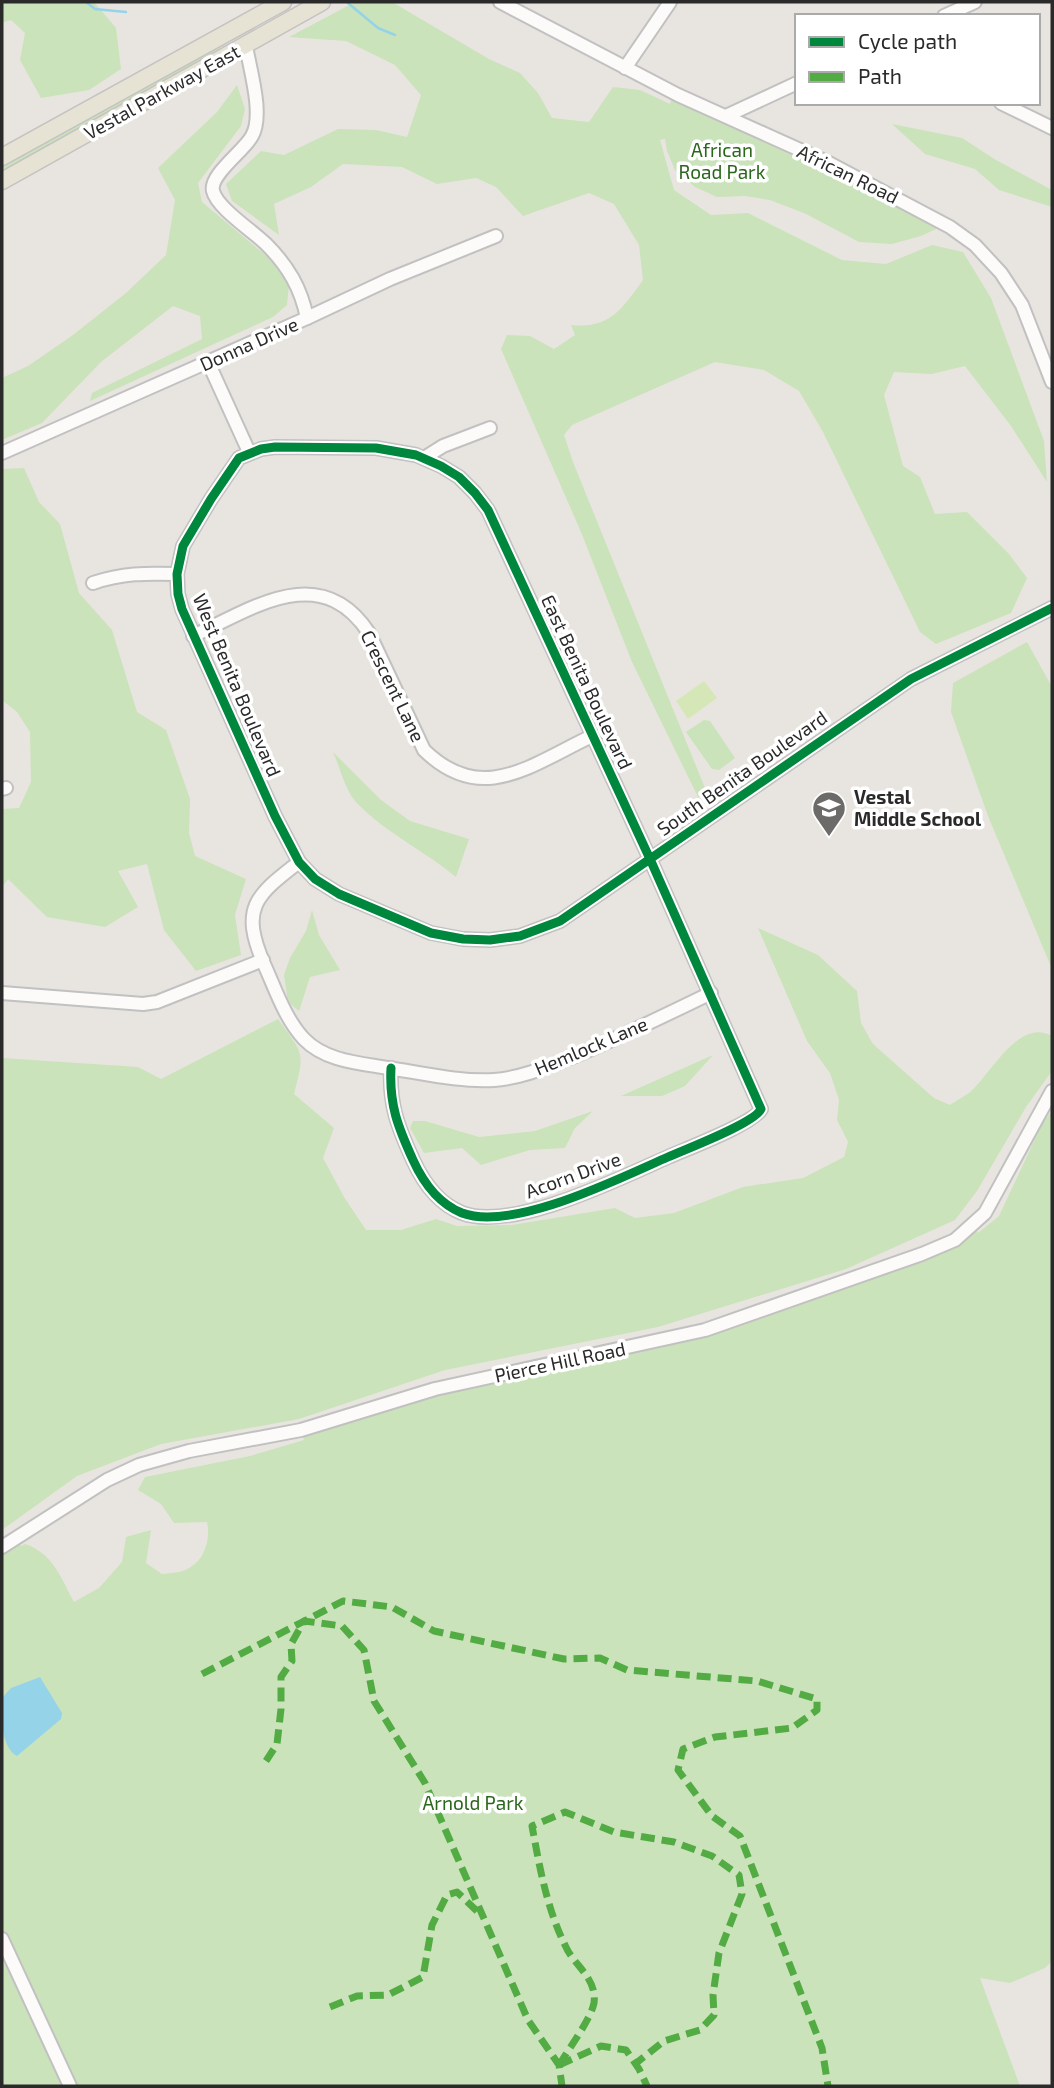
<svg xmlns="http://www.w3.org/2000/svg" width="1054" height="2088" viewBox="0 0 1054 2088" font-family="'Exo 2',sans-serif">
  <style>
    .green { fill: #cae3ba }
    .pitch { fill: #d5e7b7 }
    .water { fill: #95d3e9 }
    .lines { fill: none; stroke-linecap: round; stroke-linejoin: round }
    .stream { stroke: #95d3e9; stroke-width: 2.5 }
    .minor-casing { stroke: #c2c1c1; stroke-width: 16 }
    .major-casing { stroke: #c4c3c1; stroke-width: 19 }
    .minor { stroke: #fcfbfa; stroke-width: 12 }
    .major { stroke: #e6e2d4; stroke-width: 16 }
    .quiet { stroke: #53ab44; stroke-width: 7; stroke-dasharray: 14 7; stroke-linecap: butt }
    .cycleway-casing { stroke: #fff; stroke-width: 13 }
    .cycleway { stroke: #00873e; stroke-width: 9 }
    .labels { text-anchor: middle; stroke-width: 7; stroke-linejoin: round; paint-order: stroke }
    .street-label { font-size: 19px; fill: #2a2a2a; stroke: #fff }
    .park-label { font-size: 19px; fill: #2a671b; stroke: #fff }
    .poi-label { font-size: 19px; font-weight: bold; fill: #2a2a2a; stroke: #fff; text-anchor: start }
  </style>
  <rect width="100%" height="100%" fill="#e8e5e0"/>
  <g class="green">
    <polygon points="2,2 94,2 116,28 121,69 89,90 41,98 20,60 25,33 11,20 2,23"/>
    <polygon points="290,2 295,2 165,81 2,173 2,164"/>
    <path d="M355,2H392L489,59L520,73L538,93L552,118L589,122L613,87L640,90L670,104L671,100L816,165L938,228L921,236L892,244L859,242L806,214L770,200L745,196L717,197L695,187L675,170L667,151L665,139L660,140L674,190L711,215L748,213L842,260L886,264L932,245L963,252L991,298L1044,441L1047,482L1011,426L965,366L932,374L894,372L884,395L903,466L920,477L935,514L967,512L1009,554L1027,578L1011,613L936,644L920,632L823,432L799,391L764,370L715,362L572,425L564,435L573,462L709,798L698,797L632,662L581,532L501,349L507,335L530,336L554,349L575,335L571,325C610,329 622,309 643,280L639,245L614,204L589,193L523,216L496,187L476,178L437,184L402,167L343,164L311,187L274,204L279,235L232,201L226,184L261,151L284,155L338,129L376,130L407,137L421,95L395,65L346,41L289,37Z"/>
    <polygon points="237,85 245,109 241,126 198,183 202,202 269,258 289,285 287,305 273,317 90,401 92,393 202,339 200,316 173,306 101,362 42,423 2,440 2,378 28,366 73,335 126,293 166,255 175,200 158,168 217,112"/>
    <polygon points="892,124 962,138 996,160 1052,190 1052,207 999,190 975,169 925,154"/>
    <polygon points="24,468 39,502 60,524 79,593 112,630 137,712 166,730 190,799 189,833 195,856 246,879 235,915 241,955 196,971 164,930 147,864 118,871 138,907 105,927 47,917 8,879 2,887 2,809 19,808 31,782 30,732 17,712 2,700 2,469"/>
    <polygon points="1027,642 1052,687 1052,969 988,816 951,712 953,683"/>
    <polygon points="704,720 710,721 735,758 719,770 712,769 686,732"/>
    <path d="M333,752L381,800L410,821L469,839L456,877C425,851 384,832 356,802C345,790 340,767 333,752Z"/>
    <polygon points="312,910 319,935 340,970 310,977 299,1011 288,1002 284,975 290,958 306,931"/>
    <path d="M758,928L818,955L857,991L861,1023L873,1044L934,1098L950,1105C956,1101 963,1097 969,1093C990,1076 1018,1017 1052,1036V1071L1026,1107L977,1191L955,1220L846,1269L658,1327L445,1370L299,1419L161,1444L77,1476L2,1530V1058L138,1067L161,1079L278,1019C304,1056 305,1050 294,1094L334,1128L323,1158L344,1197L366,1230H401L436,1219L457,1226L512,1225L615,1208L635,1218L674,1213L743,1187L803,1178L844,1157L848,1142L837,1120L839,1100L830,1073L807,1041Z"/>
    <polygon points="713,1055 685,1086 662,1096 621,1096"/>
    <polygon points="593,1111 575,1128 565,1148 530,1150 481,1165 462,1148 424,1153 410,1128 413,1121 425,1121 479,1137 535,1131"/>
    <path d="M1052,1111V1961L1045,1968L1010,1983L980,1978L1020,2086H2V1547L17,1538L21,1546L25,1544C53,1553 61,1578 74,1602L99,1588L122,1562L126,1537L151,1530L146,1563L162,1574C169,1573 179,1573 185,1570C204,1563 211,1540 207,1522L174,1523L161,1504L138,1490L145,1477L250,1456L304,1440L301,1430L435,1389L672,1338L922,1254L974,1225L978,1233L999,1216L1043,1122Z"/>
  </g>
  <polygon class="pitch" points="704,681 717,698 688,719 676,701"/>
  <path class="water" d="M40,1677L62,1713L61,1719L17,1756C0,1746 2,1716 2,1698L11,1688Z"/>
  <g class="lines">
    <g class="stream">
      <polyline points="86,2 95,9 126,12"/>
      <polyline points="348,3 378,28 395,35"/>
    </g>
    <g class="minor-casing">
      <g id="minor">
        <polyline points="500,2 678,95 829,163 950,227 975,245 1001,273 1022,305 1052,382"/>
        <polyline points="944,16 975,2"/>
        <path d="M246,46C250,70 264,115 252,136C244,151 209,175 213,191C217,208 253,231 266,244C288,266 301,288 307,318"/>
        <polyline points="625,68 670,2"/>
        <polyline points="1001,103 1052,128"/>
        <polyline points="726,116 797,83"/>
        <polyline points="208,362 249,452"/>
        <polyline points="2,453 307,318 390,279 496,236"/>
        <polyline points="424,458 443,446 490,428"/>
        <path d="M93,583C122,573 146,573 177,574"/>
        <path d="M193,636C253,608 321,560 369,633L424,750C482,807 532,764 592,736"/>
        <polyline points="2,789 6,788"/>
        <path d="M299,862C255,896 240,908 264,964C275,988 285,1019 304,1039C325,1061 359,1063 388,1068C422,1073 459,1082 494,1080C522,1078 549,1066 575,1056C621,1037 666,1015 711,993"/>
        <polyline points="2,993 143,1004 157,1002 263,960"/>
        <path d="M391,1068C389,1105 398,1127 413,1160C423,1182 437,1203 462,1213C513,1232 620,1178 668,1157C686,1149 755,1123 761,1109L650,859L488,510L475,493L459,477L441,466L416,455L376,448L275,447L261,449L239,458L211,499L183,546L177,574L178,594L182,609L275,816L299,862L315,879L339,894L431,933L463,939L490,940L520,936L560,921L911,679L1052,608"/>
        <polyline points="2,1547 107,1480 139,1465 189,1451 301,1430 435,1389 705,1330 922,1254 955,1240 985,1213 1052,1091"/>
        <polyline points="2,1939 70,2086"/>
      </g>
    </g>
    <g class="major-casing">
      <g id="major">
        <polyline points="2,157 283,2"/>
        <polyline points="2,181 322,2"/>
      </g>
    </g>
    <use href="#minor" class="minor"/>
    <use href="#major" class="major"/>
    <g class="quiet">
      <polyline points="202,1674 343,1601 392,1607 434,1631 564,1659 600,1658 627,1670 757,1681 817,1699 817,1710 792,1728 715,1737 683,1749 678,1770 712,1816 740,1836 822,2048 828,2086"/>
      <polyline points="266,1761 277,1744 281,1709 281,1677 292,1661 291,1644 304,1621 342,1626 364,1650 374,1701 425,1783 528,2020 559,2065 562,2086"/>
      <polyline points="330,2007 357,1996 388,1995 423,1977 432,1925 447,1895 457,1892 479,1913"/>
      <path d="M559,2065C568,2050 591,2019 594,2003C597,1980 578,1968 568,1951C547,1911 540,1869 532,1826L565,1812L614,1832L674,1842L712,1856L739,1875L742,1894L719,1953L713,1995L714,2015L700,2030L664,2041L635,2064"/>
      <polyline points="559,2065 601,2046 626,2050 639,2069 647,2086"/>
    </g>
    <g class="cycleway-casing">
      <path id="cycleway" d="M391,1068C389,1105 398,1127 413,1160C423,1182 437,1203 462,1213C513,1232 620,1178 668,1157C686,1149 755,1123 761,1109L650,859L488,510L475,493L459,477L441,466L416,455L376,448L275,447L261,449L239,458L211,499L183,546L177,574L178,594L182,609L275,816L299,862L315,879L339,894L431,933L463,939L490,940L520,936L560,921L911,679L1052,608"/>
    </g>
    <use href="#cycleway" class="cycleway"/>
  </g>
  <defs>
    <g id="school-pin" transform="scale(1.75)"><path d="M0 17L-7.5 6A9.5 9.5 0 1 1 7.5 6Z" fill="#6c6b6a" stroke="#fff"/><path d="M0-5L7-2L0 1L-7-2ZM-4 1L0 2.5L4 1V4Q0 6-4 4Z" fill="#fff"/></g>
  </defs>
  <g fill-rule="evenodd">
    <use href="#school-pin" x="829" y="808"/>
  </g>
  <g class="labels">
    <g class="street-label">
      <text transform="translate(162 92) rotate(-29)" y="7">Vestal Parkway East</text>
      <text transform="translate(848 174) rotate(26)" y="7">African Road</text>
      <text transform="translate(249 344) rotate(-24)" y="7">Donna Drive</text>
      <text transform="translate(587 682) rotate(65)" y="7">East Benita Boulevard</text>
      <text transform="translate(237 685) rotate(67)" y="7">West Benita Boulevard</text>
      <text transform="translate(393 686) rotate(64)" y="7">Crescent Lane</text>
      <text transform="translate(742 773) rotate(-35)" y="7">South Benita Boulevard</text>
      <text transform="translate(591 1046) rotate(-23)" y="7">Hemlock Lane</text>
      <text transform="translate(573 1175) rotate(-20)" y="7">Acorn Drive</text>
      <text transform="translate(560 1362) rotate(-12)" y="7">Pierce Hill Road</text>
    </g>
    <g class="park-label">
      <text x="722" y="157">African<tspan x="722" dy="22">Road Park</tspan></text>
      <text x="473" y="1810">Arnold Park</text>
    </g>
    <g class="poi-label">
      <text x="854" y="804">Vestal<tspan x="854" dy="22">Middle School</tspan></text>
    </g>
  </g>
  <rect width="1054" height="2088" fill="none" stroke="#2a2a2a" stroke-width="7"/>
  <rect x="795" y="14" width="245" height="91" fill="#ffffff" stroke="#aaaaaa" stroke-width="2"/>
  <rect x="809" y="37" width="35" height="10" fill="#00873e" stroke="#aaaaaa" stroke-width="2"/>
  <text x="858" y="49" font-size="21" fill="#2a2a2a">Cycle path</text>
  <rect x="809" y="72" width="35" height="10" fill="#53ab44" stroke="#aaaaaa" stroke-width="2"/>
  <text x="858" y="84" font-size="21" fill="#2a2a2a">Path</text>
</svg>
